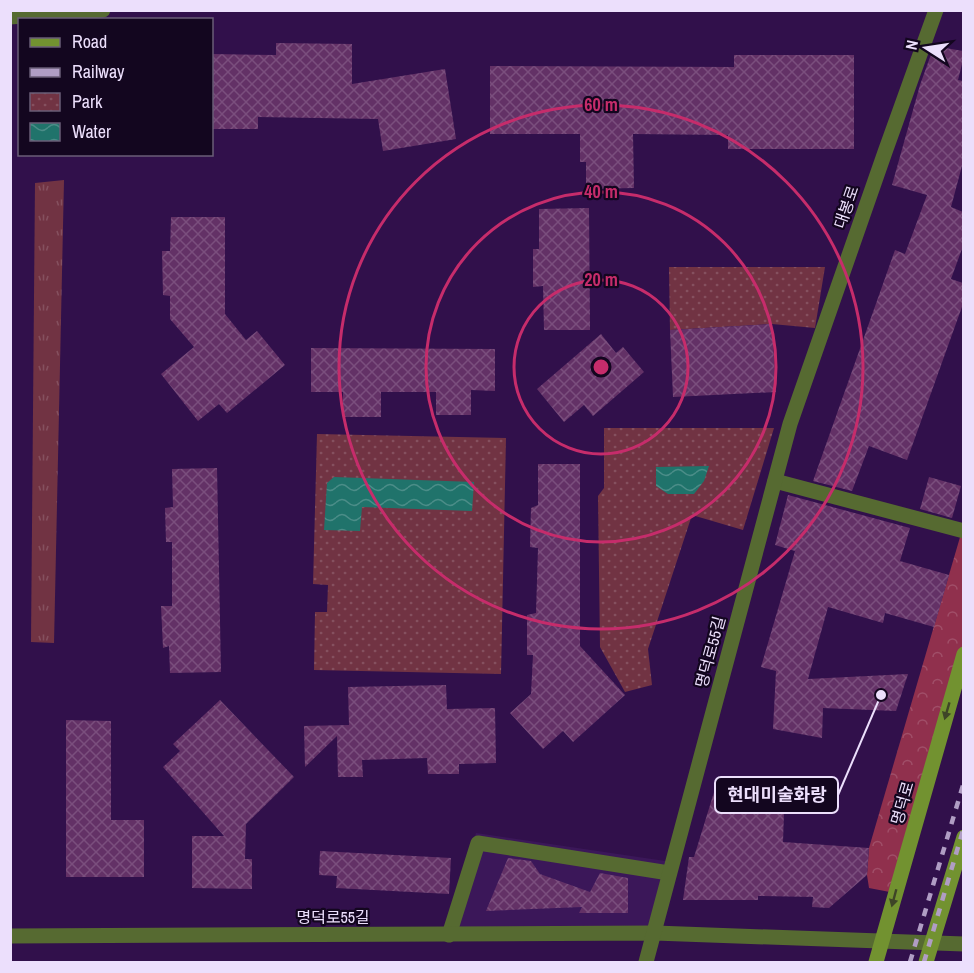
<svg xmlns="http://www.w3.org/2000/svg" width="974" height="973" viewBox="0 0 974 973" font-family="'Archivo Narrow','Noto Sans KR',sans-serif">
  <style>
    .built { fill: #3b1759 }
    .grass { fill: url(#grass-tufts) }
    .forest { fill: url(#forest-crowns) }
    .park { fill: url(#park-dots) }
    .water { fill: url(#water-waves) }
    .building { fill: url(#building-cross-hatch) }
    .lines { fill: none; stroke-linecap: round; stroke-linejoin: round }
    .pedestrian { stroke: #566a31; stroke-width: 15 }
    .minor { stroke: #566a31; stroke-width: 15 }
    .tertiary { stroke: #566a31; stroke-width: 15 }
    .secondary { stroke: #729230; stroke-width: 15 }
    .rail { stroke: #b09dc4; stroke-width: 4.5; stroke-dasharray: 8 8; stroke-linecap: butt }
    .oneway { fill: #3e4527 }
    .ring { fill: none; stroke: #c62c6b; stroke-width: 3 }
    .labels { text-anchor: middle; stroke-width: 4.5; stroke-linejoin: round; paint-order: stroke }
    .street-label { font-size: 16px; fill: #ecdffc; stroke: #13061f }
    .centre { fill: #c62c6b; stroke: #13061f; stroke-width: 3 }
    .ring-label { font-size: 18px; text-anchor: middle; font-weight: bold; fill: #c62c6b; stroke: #13061f; stroke-width: 4.5; stroke-linejoin: round; paint-order: stroke }
    .leader { fill: none; stroke: #ecdffc; stroke-width: 2 }
    .callout-dot { fill: #ecdffc; stroke: #13061f; stroke-width: 2 }
    .callout { fill: #13061f; stroke: #ecdffc; stroke-width: 2 }
    .callout-label { font-size: 18px; text-anchor: middle; font-weight: bold; fill: #ecdffc }
  </style>
  <defs>
    <pattern id="grass-tufts" width="24" height="20" patternUnits="userSpaceOnUse" patternTransform="scale(1.5)"><rect width="24" height="20" fill="#713343"/><path d="M3 7l-1-3M5 7V3M7 7l1-3M15 17l-1-3M17 17v-4M19 17l1-3" fill="none" stroke="#85505f"/></pattern>
    <pattern id="forest-crowns" width="20" height="18" patternUnits="userSpaceOnUse" patternTransform="scale(1.5)"><rect width="20" height="18" fill="#90304d"/><path d="M2 6a3 3 0 1 1 6 0M12 15a3 3 0 1 1 6 0" fill="none" stroke="#a04e68"/></pattern>
    <pattern id="park-dots" width="8" height="8" patternUnits="userSpaceOnUse" patternTransform="scale(1.5)"><rect width="8" height="8" fill="#713343"/><path d="M2 2h.1M6 6h.1" fill="none" stroke="#85505f" stroke-width="1.8" stroke-linecap="round"/></pattern>
    <pattern id="water-waves" width="16" height="10" patternUnits="userSpaceOnUse" patternTransform="scale(1.5)"><rect width="16" height="10" fill="#20736b"/><path d="M0 5q4-4 8 0t8 0" fill="none" stroke="#4b8d88"/></pattern>
    <pattern id="building-cross-hatch" width="8" height="8" patternUnits="userSpaceOnUse" patternTransform="scale(1.5)"><rect width="8" height="8" fill="#633166"/><path d="M0 0l8 8M0 8l8-8" fill="none" stroke="#7a4e7d"/></pattern>
  </defs>
  <rect width="100%" height="100%" fill="#31104b"/>
  <polygon class="built" points="476,833 672,862 655,933 445,935"/>
  <polygon class="grass" points="64,180 54,643 31,642 35,183"/>
  <polygon class="forest" points="963,527 963,654 895,893 869,888 867,875 869,848"/>
  <g class="park">
    <polygon points="669,267 825,267 815,328 772,324 670,330"/>
    <polygon points="604,428 774,428 743,530 692,515 648,649 652,685 625,692 600,647 598,496 604,488"/>
    <polygon points="317,434 506,438 501,674 314,670 315,612 327,612 328,585 313,584"/>
  </g>
  <g class="water">
    <polygon points="709,466 704,481 694,494 668,494 656,486 656,467"/>
    <polygon points="334,477 474,482 472,511 362,507 360,531 324,530 327,483"/>
  </g>
  <g class="building">
    <polygon points="276,43 352,44 352,84 445,69 456,139 383,151 378,119 258,117 258,129 212,129 212,54 276,55"/>
    <polygon points="934,46 963,51 963,60 958,80 963,81 963,162 951,207 963,212 963,246 951,279 963,283 963,304 907,460 869,446 852,491 813,481 895,250 905,254 927,195 892,185 920,85"/>
    <polygon points="734,55 854,55 854,149 728,149 728,135 633,134 634,188 586,189 586,162 580,162 580,134 490,134 490,66 734,67"/>
    <polygon points="589,208 590,330 544,330 543,286 533,287 533,249 539,249 539,209"/>
    <polygon points="171,217 225,217 225,314 246,340 257,331 285,365 227,413 219,404 198,421 161,374 194,347 170,319 170,296 163,295 162,251 170,251"/>
    <polygon points="772,324 776,392 673,397 670,330"/>
    <polygon points="601,334 616,353 623,347 644,372 593,416 584,405 564,422 537,389"/>
    <polygon points="311,348 495,349 495,391 471,390 471,415 436,415 436,392 381,392 381,417 343,417 343,392 311,392"/>
    <polygon points="538,464 580,464 580,646 625,695 573,742 563,731 543,749 510,713 531,694 533,655 527,655 527,615 536,613 538,548 530,547 531,508 538,505"/>
    <polygon points="217,468 221,672 170,673 169,646 163,648 161,606 172,606 172,542 166,542 165,508 173,507 172,469"/>
    <polygon points="929,477 961,486 952,518 920,509"/>
    <polygon points="788,495 910,528 900,561 949,575 934,627 885,613 883,623 828,607 808,679 908,674 896,711 823,708 822,738 773,729 776,671 761,667 795,551 775,545"/>
    <polygon points="446,685 447,709 495,708 496,763 459,764 459,774 428,774 427,758 362,760 363,777 338,777 337,736 305,767 304,726 349,725 348,687"/>
    <polygon points="220,700 294,777 246,824 245,859 252,859 252,889 192,888 192,836 224,836 163,767 180,751 173,744"/>
    <polygon points="66,720 111,721 111,820 144,820 144,877 66,877"/>
    <polygon points="748,783 785,784 783,842 869,848 867,875 829,908 812,907 813,897 758,896 758,900 683,900 689,857 694,857 715,789 748,794"/>
    <polygon points="320,851 451,858 449,894 336,888 337,876 319,875"/>
    <polygon points="508,858 531,861 540,874 590,892 600,873 628,878 628,913 579,913 582,907 486,911"/>
  </g>
  <g class="lines">
    <g class="pedestrian">
      <polyline points="775,481 964,531"/>
      <polyline points="449,935 478,843 669,873"/>
    </g>
    <g class="minor">
      <polyline points="10,936 655,933 964,944"/>
      <polyline points="646,962 790,424 885,152 936,10"/>
    </g>
    <polyline class="tertiary" points="10,17 103,10"/>
    <g class="secondary">
      <polyline points="876,962 964,654"/>
      <polyline points="926,962 964,837"/>
    </g>
    <g class="rail">
      <polyline points="910,962 964,782"/>
      <polyline points="924,962 964,827"/>
    </g>
  </g>
  <defs><path id="oneway-solid" d="M-6-.8H1V-3.2L6.5 0L1 3.2V.8H-6Z" transform="scale(1.5)"/></defs>
  <g class="oneway">
    <use href="#oneway-solid" transform="translate(947 711) rotate(106)"/>
    <use href="#oneway-solid" transform="translate(894 898) rotate(105)"/>
  </g>
  <g class="ring">
    <circle cx="601" cy="367" r="87"/>
    <circle cx="601" cy="367" r="175"/>
    <circle cx="601" cy="367" r="262"/>
  </g>
  <g class="labels">
    <g class="street-label">
      <text transform="translate(846 207) rotate(-71)" y="6">대봉로</text>
      <text transform="translate(710 652) rotate(-75)" y="6">명덕로55길</text>
      <text transform="translate(902 803) rotate(-74)" y="6">명덕로</text>
      <text x="333" y="923">명덕로55길</text>
    </g>
  </g>
  <circle cx="601" cy="367" r="9" class="centre"/>
  <g class="ring-label">
    <text x="601" y="111">60 m</text>
    <text x="601" y="198">40 m</text>
    <text x="601" y="286">20 m</text>
  </g>
  <path class="leader" d="M881 695L838 795"/>
  <circle class="callout-dot" cx="881" cy="695" r="6"/>
  <rect class="callout" x="715" y="777" width="123" height="36" rx="6"/>
  <g class="callout-label">
    <text x="777" y="801">현대미술화랑</text>
  </g>
  <rect width="974" height="973" fill="none" stroke="#ecdffc" stroke-width="24"/>
  <rect x="18" y="18" width="195" height="138" fill="#13061f" stroke="#6a5d77" stroke-width="1.5"/>
  <rect x="30" y="38" width="30" height="9" fill="#729230" stroke="#6a5d77" stroke-width="1.5"/>
  <text x="72" y="48" font-size="18" fill="#ecdffc">Road</text>
  <rect x="30" y="68" width="30" height="9" fill="#b09dc4" stroke="#6a5d77" stroke-width="1.5"/>
  <text x="72" y="78" font-size="18" fill="#ecdffc">Railway</text>
  <rect x="30" y="93" width="30" height="18" fill="url(#park-dots)" stroke="#6a5d77" stroke-width="1.5"/>
  <text x="72" y="108" font-size="18" fill="#ecdffc">Park</text>
  <rect x="30" y="123" width="30" height="18" fill="url(#water-waves)" stroke="#6a5d77" stroke-width="1.5"/>
  <text x="72" y="138" font-size="18" fill="#ecdffc">Water</text>
  <g transform="translate(926 48) rotate(282)" stroke="#13061f" stroke-width="4.5" paint-order="stroke">
  <path d="M0-4.5L10 22L0 15L-10 22Z" fill="#ecdffc"/>
  <text y="-9" font-size="16" font-weight="bold" text-anchor="middle" fill="#ecdffc">N</text>
  </g>
</svg>
